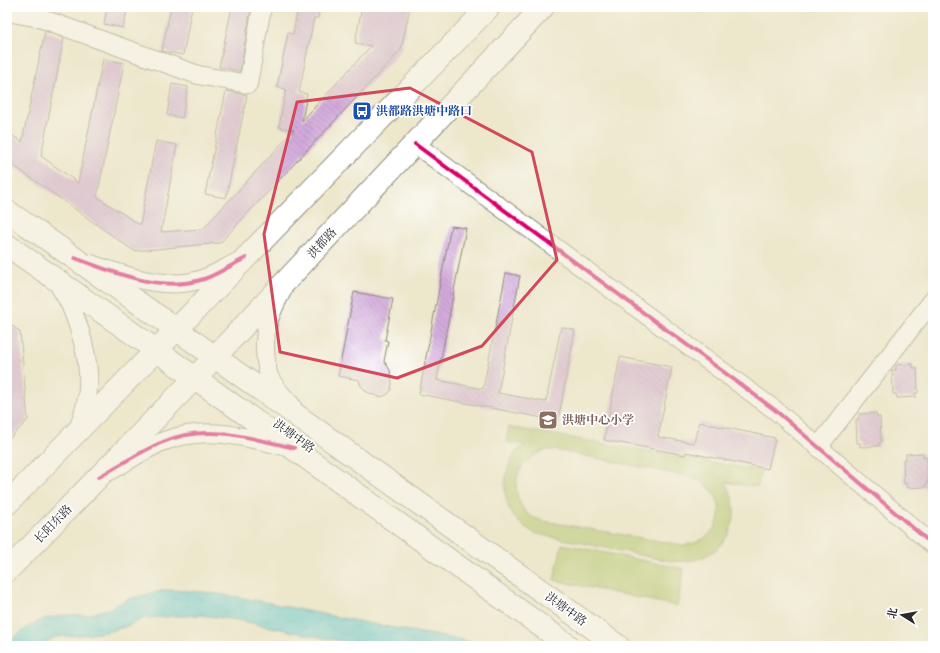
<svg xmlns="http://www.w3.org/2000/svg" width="940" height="653" viewBox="0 0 940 653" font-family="'IM FELL DW Pica','Noto Serif SC',serif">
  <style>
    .pitch { fill: #b0c569; stroke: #6e784a; fill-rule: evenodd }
    .water { fill: url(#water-ripples); stroke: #447a81 }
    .building { fill: url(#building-back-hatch) }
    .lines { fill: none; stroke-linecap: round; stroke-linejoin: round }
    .minor-casing { stroke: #8c897c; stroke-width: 20 }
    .major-casing { stroke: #8c897c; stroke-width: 24 }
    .minor { stroke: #fff; stroke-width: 18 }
    .major { stroke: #fff; stroke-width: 22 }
    .cycleway-casing { stroke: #fff; stroke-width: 6 }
    .cycleway { stroke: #d6006c; stroke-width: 4 }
    .marked { fill: none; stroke: #d1495b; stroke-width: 3; stroke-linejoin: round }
    .labels { text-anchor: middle; stroke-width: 3.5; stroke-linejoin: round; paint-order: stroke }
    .transit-label { font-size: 12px; font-weight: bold; fill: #164399; stroke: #fff; text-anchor: start }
    .street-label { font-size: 12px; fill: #2b2b2b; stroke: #fff }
    .education-label { font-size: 12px; font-weight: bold; fill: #785e54; stroke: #fff; text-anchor: start }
  </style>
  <defs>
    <pattern id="water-ripples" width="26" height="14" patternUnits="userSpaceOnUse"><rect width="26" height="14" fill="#5ec9d7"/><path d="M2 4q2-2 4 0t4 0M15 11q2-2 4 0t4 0" fill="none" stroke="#4ea3af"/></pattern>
    <pattern id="building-back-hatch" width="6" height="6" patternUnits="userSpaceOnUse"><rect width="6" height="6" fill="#d2aada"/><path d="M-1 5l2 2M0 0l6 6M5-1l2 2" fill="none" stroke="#b492bb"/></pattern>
  </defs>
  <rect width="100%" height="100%" fill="#fff"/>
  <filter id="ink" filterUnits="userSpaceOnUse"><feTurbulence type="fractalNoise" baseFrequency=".025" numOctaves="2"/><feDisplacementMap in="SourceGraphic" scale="8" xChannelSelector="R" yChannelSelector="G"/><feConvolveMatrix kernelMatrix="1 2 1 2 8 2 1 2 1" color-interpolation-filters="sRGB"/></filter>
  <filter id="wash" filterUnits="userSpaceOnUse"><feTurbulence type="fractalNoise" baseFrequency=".012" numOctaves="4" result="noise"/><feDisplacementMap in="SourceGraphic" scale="16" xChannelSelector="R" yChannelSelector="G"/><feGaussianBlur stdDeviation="0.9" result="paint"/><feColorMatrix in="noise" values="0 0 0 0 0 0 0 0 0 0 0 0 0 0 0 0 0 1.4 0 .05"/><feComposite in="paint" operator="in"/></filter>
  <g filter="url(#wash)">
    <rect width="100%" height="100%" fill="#ede7cc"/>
    <g class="pitch">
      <path d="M509,427L761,471L758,487L725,482C734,496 737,512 731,528C724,546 711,556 693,560C674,564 655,558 636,554C618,550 600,547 583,543C567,539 550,538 535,533C528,530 520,524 515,518C506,507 503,490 506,475C509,463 514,451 525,445L506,442ZM546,450H555L686,476C733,486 729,542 682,545L543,521C538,519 533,518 529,515C514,503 512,477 525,463C530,457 538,453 546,450Z"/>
      <polygon points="562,544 684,569 677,606 554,580"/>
    </g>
    <path class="water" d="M165,590C215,590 264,602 312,612C366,623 420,633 474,642L484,646H369L313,636L237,620L201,615L144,618L128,626L111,631L92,634L56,637L38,646H7V643L29,626L45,619L64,615H87L111,608L128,599Z"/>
    <g id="blocks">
      <g class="building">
        <polygon points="107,7 128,7 123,28 104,24"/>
        <polygon points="171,7 192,7 183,55 162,51"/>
        <polygon points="232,7 251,7 240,71 219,67"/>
        <polygon points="298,7 320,7 318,18 314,18 299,92 307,94 302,121 371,46 355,43 362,7 410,7 401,50 220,243 134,251 7,161 7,132 22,142 45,31 64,38 41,156 78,183 103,59 124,63 97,197 140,225 156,141 177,145 161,232 203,229 294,130 279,127 286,89 277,87 288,33 293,34"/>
        <polygon points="172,84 188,87 182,118 167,115"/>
        <polygon points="226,91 247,95 226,198 205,194"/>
        <polygon points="451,226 466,228 437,380 483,389 506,273 520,276 498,393 546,402 561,327 575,330 558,421 419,394"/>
        <polygon points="354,292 393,299 385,340 388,341 384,361 390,370 392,383 391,390 388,394 384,396 379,397 367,392 361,386 359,380 338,376"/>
        <polygon points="7,321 20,332 28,420 7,441"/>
        <polygon points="620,357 672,367 658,437 694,443 699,422 775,438 768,469 686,452 685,455 604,440"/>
        <polygon points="913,364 913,368 917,368 918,393 915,393 916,397 897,398 896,394 893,394 892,370 896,370 896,365"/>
        <polygon points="876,413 877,417 880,417 881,442 879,443 879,446 860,447 860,443 857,443 856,419 859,419 859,414"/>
        <polygon points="923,453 923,458 927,457 928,483 926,483 926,487 907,488 907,483 904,484 903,459 906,459 906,454"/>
      </g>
    </g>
  </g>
  <g filter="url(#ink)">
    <use href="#blocks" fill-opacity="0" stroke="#8c897c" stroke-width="1"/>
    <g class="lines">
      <g class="minor-casing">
        <g id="minor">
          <polyline points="7,12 40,18 198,75 248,84 262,7"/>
          <polyline points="415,144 775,410 933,545"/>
          <path d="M91,264C125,276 170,292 205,278C216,274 227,267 238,262"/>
          <path d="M56,280C61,289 68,299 72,309C82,334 90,364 88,390C87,405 82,419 77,432"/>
          <path d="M282,291C269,314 262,334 266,361C267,366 267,372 269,376C274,388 284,397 292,406"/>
          <polyline points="818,447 933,300"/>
          <path d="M110,471C126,462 147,448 164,441C208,425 245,437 288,447"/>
        </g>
      </g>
      <g class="major-casing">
        <g id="major">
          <polyline points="7,211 176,329 618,646"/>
          <polyline points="7,245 156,350 569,646"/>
          <polyline points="7,504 489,7"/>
          <polyline points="7,571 195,378 543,7"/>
        </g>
      </g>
      <use href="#minor" class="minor"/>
      <use href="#major" class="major"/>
      <g class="cycleway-casing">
        <g id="cycleway">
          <polyline points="415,144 775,410 933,545"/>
          <path d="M75,258C115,273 162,293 204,279C218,274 233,264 246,258"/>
          <path d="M99,477C120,465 141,451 163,442C205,423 251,438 294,448"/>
        </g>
      </g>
      <use href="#cycleway" class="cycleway"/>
    </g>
  </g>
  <path d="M0 0H940V653H0ZM410,88L532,152L557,260L482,346L397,378L280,352L264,234L297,102Z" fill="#ede7cc" fill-opacity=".55" fill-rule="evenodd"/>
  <path class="marked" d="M410,88L532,152L557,260L482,346L397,378L280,352L264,234L297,102Z"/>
  <defs>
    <g id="bus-square" transform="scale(1)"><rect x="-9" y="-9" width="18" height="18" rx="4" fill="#1a4fb4" stroke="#fff"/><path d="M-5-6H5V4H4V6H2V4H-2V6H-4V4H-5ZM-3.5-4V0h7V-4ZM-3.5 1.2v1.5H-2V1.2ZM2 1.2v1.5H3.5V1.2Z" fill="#fff"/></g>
    <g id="school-square" transform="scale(1)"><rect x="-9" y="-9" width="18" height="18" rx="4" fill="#8d6e63" stroke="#fff"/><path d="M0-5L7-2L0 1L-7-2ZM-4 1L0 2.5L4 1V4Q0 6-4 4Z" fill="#fff"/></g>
  </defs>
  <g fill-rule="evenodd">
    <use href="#bus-square" x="362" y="111"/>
    <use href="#school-square" x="548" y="420"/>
  </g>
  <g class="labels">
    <g class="transit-label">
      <text x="376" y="115">洪都路洪塘中路口</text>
    </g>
    <g class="street-label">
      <text transform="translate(322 243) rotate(-47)" y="4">洪都路</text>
      <text transform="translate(294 436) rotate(36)" y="4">洪塘中路</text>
      <text transform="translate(53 524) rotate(-46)" y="4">长阳东路</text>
      <text transform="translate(566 609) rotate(36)" y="4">洪塘中路</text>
    </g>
    <g class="education-label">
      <text x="562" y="424">洪塘中心小学</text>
    </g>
  </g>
  <rect width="940" height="653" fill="none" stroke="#fff" stroke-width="24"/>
  <g transform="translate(902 615) rotate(281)" stroke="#ffffff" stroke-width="3" paint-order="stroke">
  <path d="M0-3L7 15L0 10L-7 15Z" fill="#2b2b2b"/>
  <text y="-6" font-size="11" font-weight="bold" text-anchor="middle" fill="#2b2b2b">北</text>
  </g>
</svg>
